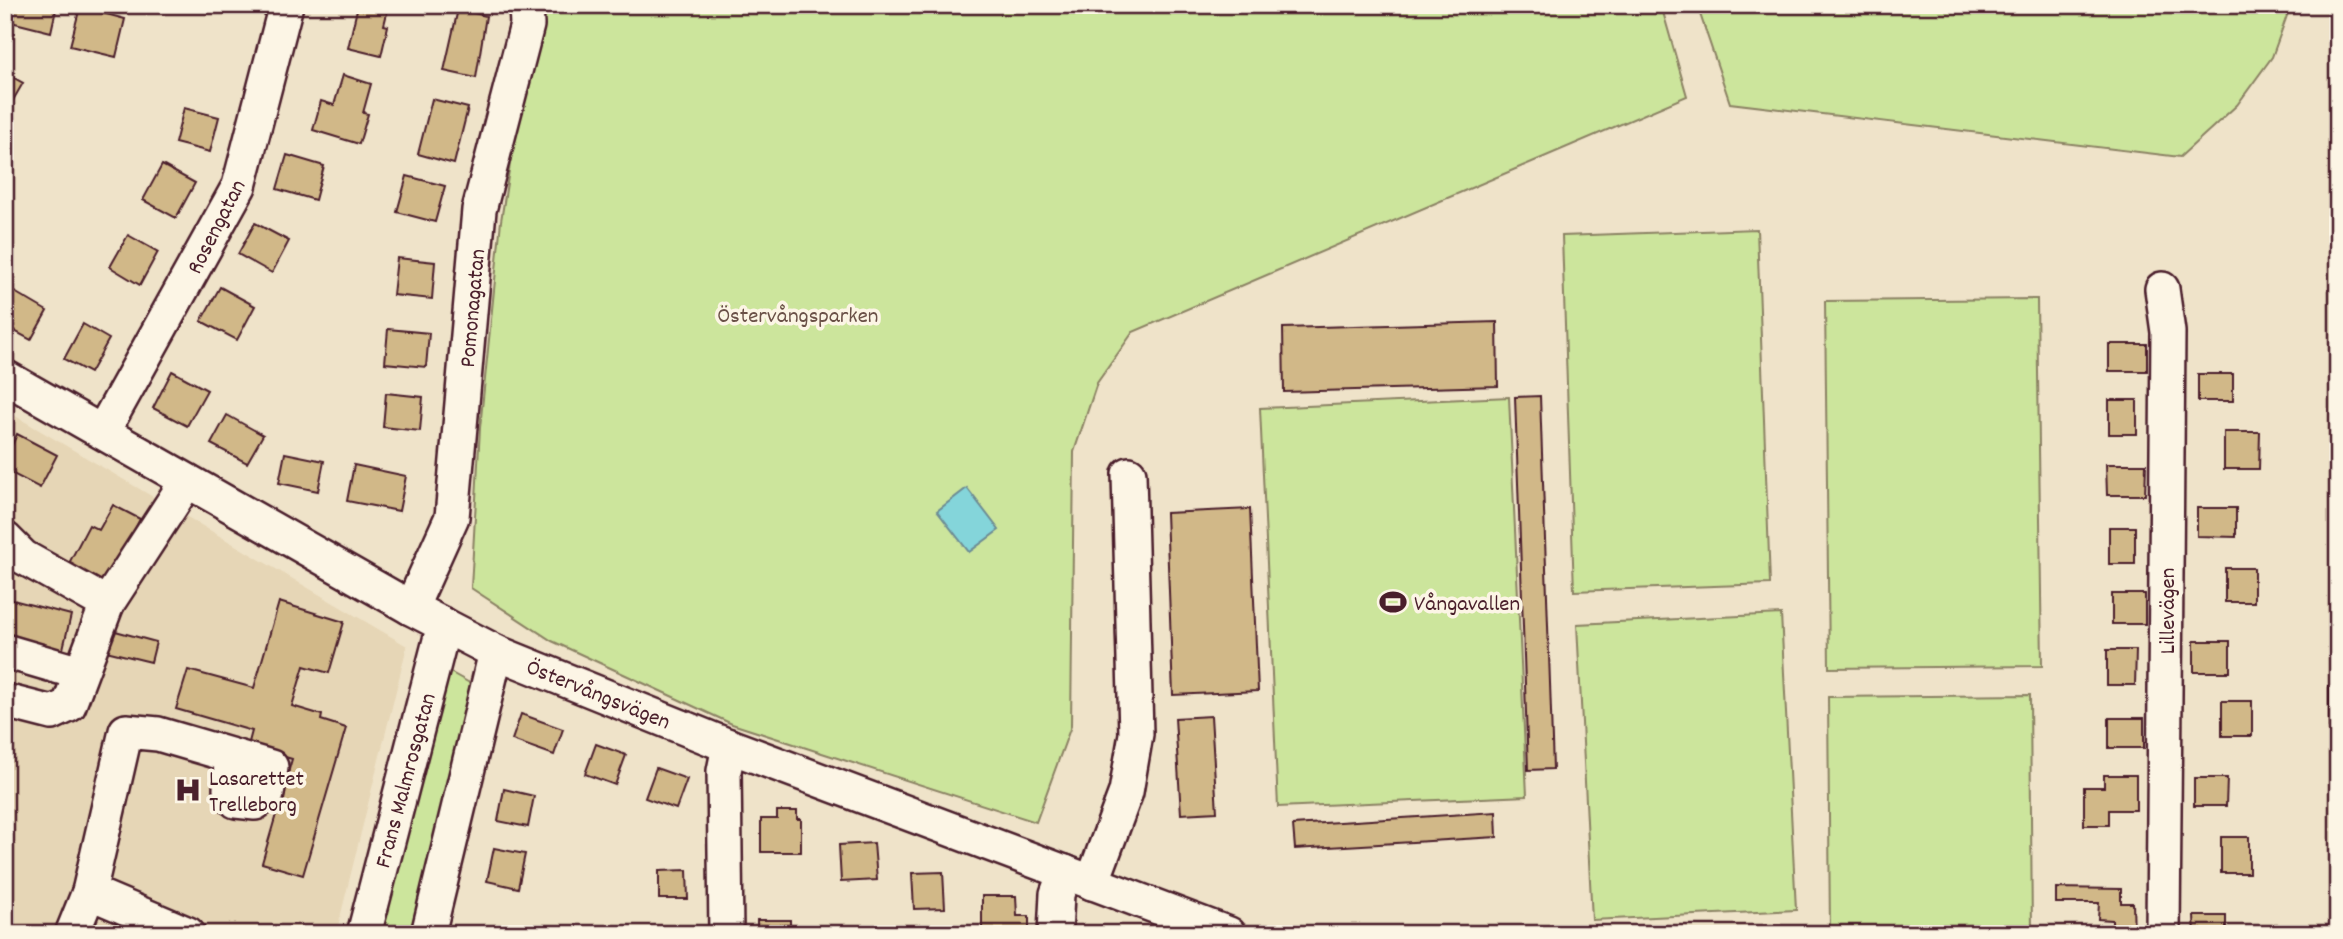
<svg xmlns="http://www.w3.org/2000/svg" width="2343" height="939" viewBox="0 0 2343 939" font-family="Dekko,sans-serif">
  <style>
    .built { fill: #e6d6b6 }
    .green { fill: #cce59c; stroke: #8b8264; stroke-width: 2 }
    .water { fill: #84d5da; stroke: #6d8c94; stroke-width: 2 }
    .building { fill: #d1b888; stroke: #4a1f2b; stroke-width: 2 }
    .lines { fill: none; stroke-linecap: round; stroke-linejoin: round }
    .minor-casing { stroke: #4a1f2b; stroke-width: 38 }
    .minor { stroke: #fcf5e5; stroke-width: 33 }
    .labels { text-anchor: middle; stroke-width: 7; stroke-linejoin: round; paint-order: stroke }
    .street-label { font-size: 23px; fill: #4a1f2b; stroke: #fcf5e5 }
    .park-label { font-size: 23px; fill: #6a5047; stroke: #fcf5e5 }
    .poi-label { font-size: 23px; fill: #4a1f2b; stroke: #fcf5e5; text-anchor: start }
  </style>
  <rect width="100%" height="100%" fill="#efe3c9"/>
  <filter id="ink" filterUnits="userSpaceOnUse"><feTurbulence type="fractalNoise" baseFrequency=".0143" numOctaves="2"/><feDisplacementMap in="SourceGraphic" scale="14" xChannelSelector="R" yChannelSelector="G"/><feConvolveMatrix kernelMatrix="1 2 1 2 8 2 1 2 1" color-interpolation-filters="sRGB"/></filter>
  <g filter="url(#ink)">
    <polygon class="built" points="5,410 407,646 336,934 5,934"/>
    <g class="green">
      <polygon points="535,5 1661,5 1687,96 1133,332 1097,383 1074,452 1071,726 1036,822 732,724 552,641 471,588 480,428 501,221"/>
      <polygon points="1697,5 2289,5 2289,10 2272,57 2237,105 2180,157 1730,103"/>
      <polygon points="1757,229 1770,584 1574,591 1562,236"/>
      <polygon points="2037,299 2042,666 1829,668 1825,301"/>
      <polygon points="1509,397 1527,796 1278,807 1260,408"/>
      <polygon points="1781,614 1796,910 1592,920 1577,624"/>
      <polygon points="448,671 475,686 412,934 379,934"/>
      <polygon points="2030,695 2032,934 1830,934 1828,697"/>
    </g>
    <polygon class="water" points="967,488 999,530 969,552 937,511"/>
    <g class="building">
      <polygon points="11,5 57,5 51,32 7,21"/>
      <polygon points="358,5 389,5 384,25 388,26 381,56 348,48"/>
      <polygon points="80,7 125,19 116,57 70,46"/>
      <polygon points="458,9 486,16 476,78 444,71"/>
      <polygon points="5,73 23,83 5,114"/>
      <polygon points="343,75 371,84 363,113 368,114 359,144 313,130 321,101 334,105"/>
      <polygon points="432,99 468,108 454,164 418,154"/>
      <polygon points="184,108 219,117 210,152 175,143"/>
      <polygon points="287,155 324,166 315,200 277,189"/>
      <polygon points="162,165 195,183 176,218 143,200"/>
      <polygon points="407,176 445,186 435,222 397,212"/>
      <polygon points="255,223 289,241 272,273 238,254"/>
      <polygon points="128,235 158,252 140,285 110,267"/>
      <polygon points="397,258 435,262 432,299 393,295"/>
      <polygon points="220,287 255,306 237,340 201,321"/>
      <polygon points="13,291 47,311 31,340 5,326 5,305"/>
      <polygon points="1497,322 1498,386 1284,392 1283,328"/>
      <polygon points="83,324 109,339 90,373 64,359"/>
      <polygon points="388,329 429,333 426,367 385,363"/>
      <rect x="2109" y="344" width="38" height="27"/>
      <polygon points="172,371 207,390 187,426 153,408"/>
      <rect x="2198" y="374" width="35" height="27"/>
      <polygon points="386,393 423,397 420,431 383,427"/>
      <polygon points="1540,396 1553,769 1528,770 1515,397"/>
      <rect x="2109" y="400" width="28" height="34"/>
      <polygon points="227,415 263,435 247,463 211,444"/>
      <polygon points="2224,432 2260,432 2259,469 2224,469"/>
      <polygon points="17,434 57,455 40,488 5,470 5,441 12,445"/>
      <polygon points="285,453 324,461 318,491 279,483"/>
      <polygon points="2106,464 2146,464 2145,495 2107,495"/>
      <polygon points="354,465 406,476 399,511 347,501"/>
      <polygon points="113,505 140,519 106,585 68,565 89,525 99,530"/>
      <polygon points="2197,508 2236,508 2236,537 2197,536"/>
      <polygon points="1250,509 1258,691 1173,695 1166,513"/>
      <rect x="2109" y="527" width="26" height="37"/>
      <rect x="2225" y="568" width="29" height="34"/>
      <rect x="2112" y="594" width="33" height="30"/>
      <polygon points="5,598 71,615 62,653 5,638"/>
      <polygon points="279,602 344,622 329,673 304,666 292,706 322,715 321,720 346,728 303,875 262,863 292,759 248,746 252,731 176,709 188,670 254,688"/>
      <polygon points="108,629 156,642 151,662 102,650"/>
      <rect x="2194" y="641" width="36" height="31"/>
      <polygon points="2107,650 2136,650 2135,685 2107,685"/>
      <polygon points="2329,686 2338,686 2338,729 2329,728"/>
      <rect x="2222" y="701" width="30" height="35"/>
      <polygon points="521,714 563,729 554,755 512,740"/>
      <polygon points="1211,716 1217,812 1181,814 1175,718"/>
      <rect x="2109" y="718" width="35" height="30"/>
      <polygon points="596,744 626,755 615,785 585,774"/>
      <polygon points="656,768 687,779 676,809 645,798"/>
      <polygon points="2104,775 2136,775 2136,810 2109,810 2109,825 2084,825 2084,787 2104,787"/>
      <polygon points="2194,778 2227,778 2226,806 2194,806"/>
      <polygon points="504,789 534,796 528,827 498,821"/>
      <polygon points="777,811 797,811 797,819 801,819 801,852 761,852 761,819 777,819"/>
      <polygon points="1496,812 1497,837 1295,849 1293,825"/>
      <rect x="2221" y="837" width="28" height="36"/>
      <polygon points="874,843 877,880 841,882 839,845"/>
      <polygon points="494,848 525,854 518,888 487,881"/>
      <polygon points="687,870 688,899 659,899 659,871"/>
      <polygon points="943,872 945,908 914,909 912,873"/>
      <polygon points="2056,888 2121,889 2121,903 2133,903 2134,934 2112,934 2112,920 2098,919 2099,903 2056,903"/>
      <polygon points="982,896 1016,896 1017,916 1029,916 1029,934 982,932"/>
      <polygon points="2194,916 2226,916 2226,934 2195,934"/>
      <rect x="757" y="920" width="33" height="14"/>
    </g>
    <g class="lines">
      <g class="minor-casing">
        <g id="minor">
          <polyline points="2162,289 2168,332 2163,934"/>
          <polyline points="5,377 411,608 496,652 729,746 1229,934"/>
          <polyline points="103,431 239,186 286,5"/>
          <polyline points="5,539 23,557 107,604 69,705 52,713 5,701"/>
          <polyline points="107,604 187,481"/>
          <polyline points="411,608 452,517 479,210 527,25 526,5"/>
          <polyline points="5,651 80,673"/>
          <polyline points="1092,883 1126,792 1136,734 1129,474"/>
          <polyline points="89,892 126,731 158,734 271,767 267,794 255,803 236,801 230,790 231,756"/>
          <polyline points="72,934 89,892 188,934"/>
          <polyline points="364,934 444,625"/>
          <polyline points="428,934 496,652"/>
          <polyline points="726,934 724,771 729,746"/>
          <polyline points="1055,934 1057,894 1065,872"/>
        </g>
      </g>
      <use href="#minor" class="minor"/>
    </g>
  </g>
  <defs>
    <g id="stadium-bare" transform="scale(2.1)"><path d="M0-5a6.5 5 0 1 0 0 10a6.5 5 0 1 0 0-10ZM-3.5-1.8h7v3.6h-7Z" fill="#4a1f2b" stroke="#fcf5e5" stroke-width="2.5" paint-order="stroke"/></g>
    <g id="hospital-bare" transform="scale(2.1)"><path d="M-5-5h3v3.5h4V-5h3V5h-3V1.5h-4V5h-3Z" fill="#4a1f2b" stroke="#fcf5e5" stroke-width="2.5" paint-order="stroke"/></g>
  </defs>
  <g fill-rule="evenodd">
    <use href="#stadium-bare" x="1393" y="602"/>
    <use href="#hospital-bare" x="188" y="790"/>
  </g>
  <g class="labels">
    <g class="street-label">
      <text transform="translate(215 226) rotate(-63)" y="8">Rosengatan</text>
      <text transform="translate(471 308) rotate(-85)" y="8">Pomonagatan</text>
      <text transform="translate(2166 611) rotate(-90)" y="8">Lillevägen</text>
      <text transform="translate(599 693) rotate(22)" y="8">Östervångsvägen</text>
      <text transform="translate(404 780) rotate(-75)" y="8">Frans Malmrosgatan</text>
    </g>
    <g class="park-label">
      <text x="798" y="322">Östervångsparken</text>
    </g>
    <g class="poi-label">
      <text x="1414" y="610">Vångavallen</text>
      <text x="209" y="785">Lasarettet<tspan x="209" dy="26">Trelleborg</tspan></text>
    </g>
  </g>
  <rect width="2343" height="939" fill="none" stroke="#fcf5e5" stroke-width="28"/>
  <rect x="14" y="14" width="2315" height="911" fill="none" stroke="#4a1f2b" stroke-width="2.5" filter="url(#ink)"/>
</svg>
